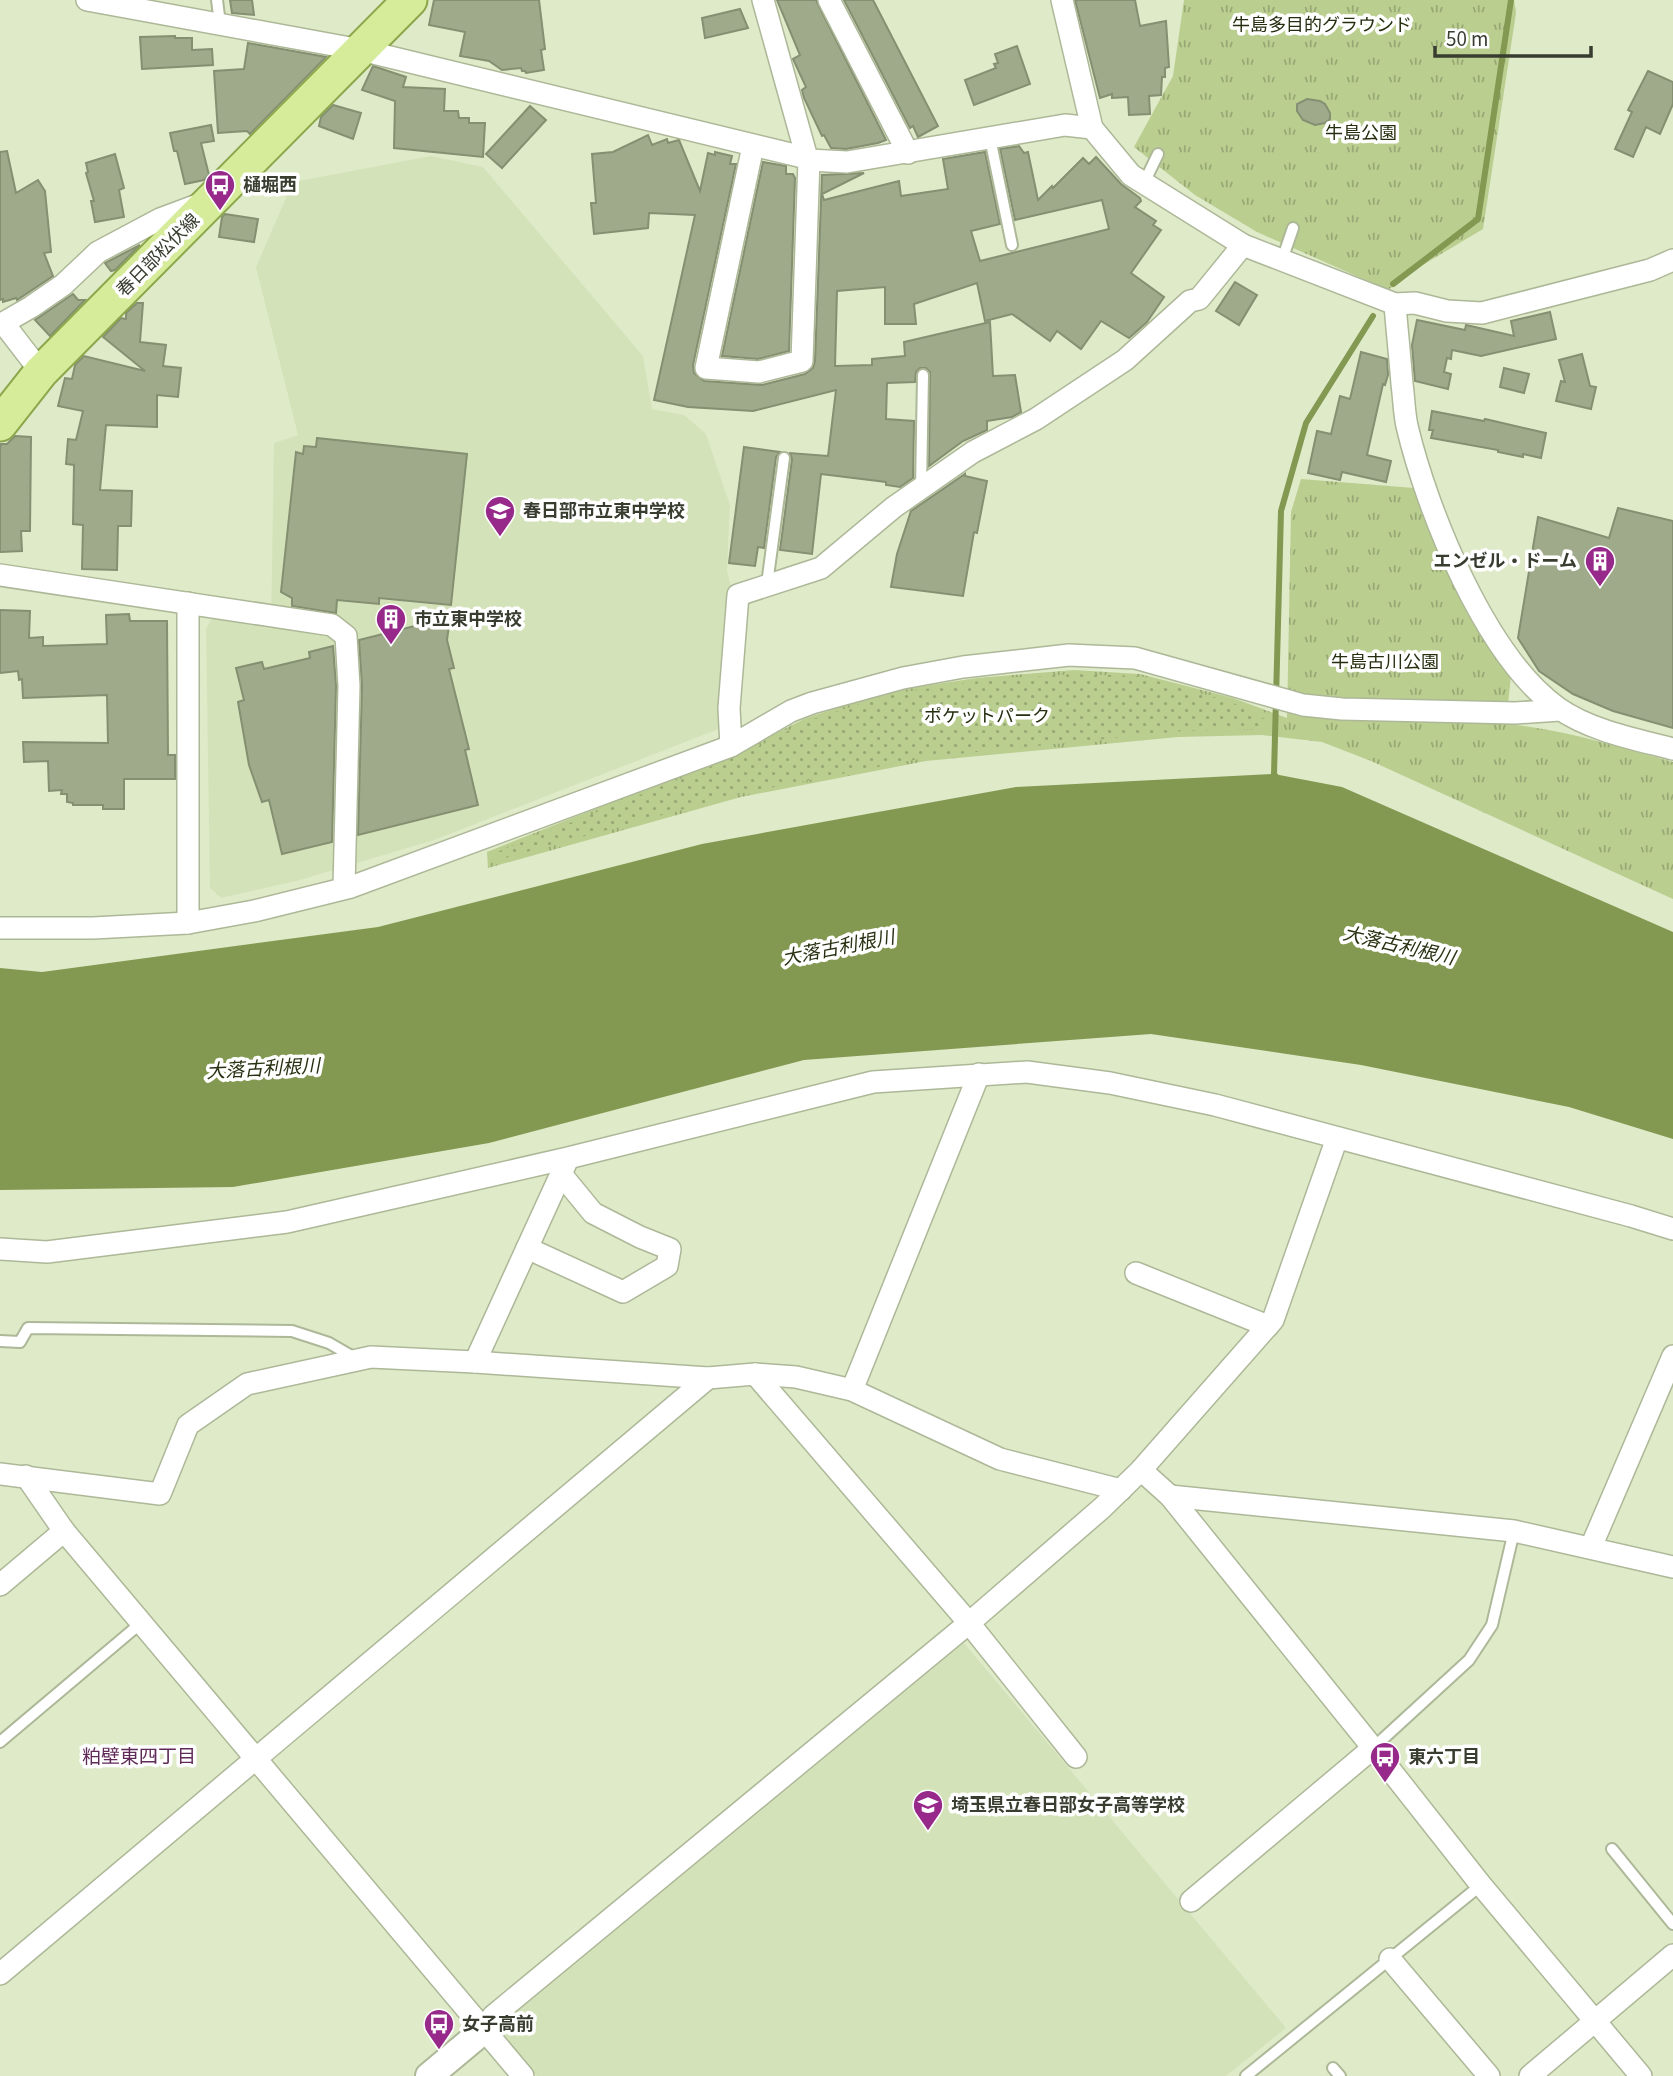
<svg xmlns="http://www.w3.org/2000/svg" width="1673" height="2076" viewBox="0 0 1673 2076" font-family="'Source Sans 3','Noto Sans JP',sans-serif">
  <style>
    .built { fill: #d4e2b9 }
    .park { fill: url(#park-tufts) }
    .garden { fill: url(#garden-dots) }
    .water { fill: #839951 }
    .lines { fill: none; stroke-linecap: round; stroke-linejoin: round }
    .stream { stroke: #839951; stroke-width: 6 }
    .building { fill: #9faa8b; stroke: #858f71; stroke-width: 2 }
    .service-casing { stroke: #adb898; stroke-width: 14 }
    .minor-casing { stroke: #adb898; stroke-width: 24 }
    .tertiary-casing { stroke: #adb898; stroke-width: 30 }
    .primary-casing { stroke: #8ca64a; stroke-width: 37 }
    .service { stroke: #fff; stroke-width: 10 }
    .minor { stroke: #fff; stroke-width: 21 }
    .tertiary { stroke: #fff; stroke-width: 26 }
    .primary { stroke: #d6ec9b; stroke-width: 33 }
    .labels { text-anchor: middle; stroke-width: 7; stroke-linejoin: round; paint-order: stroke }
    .park-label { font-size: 18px; fill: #252e0f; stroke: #fff }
    .poi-label { font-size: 18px; font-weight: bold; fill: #383d30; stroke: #fff; text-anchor: start }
    .street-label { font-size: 18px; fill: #383d30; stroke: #fff }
    .water-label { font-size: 19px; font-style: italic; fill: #283111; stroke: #fff }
    .neighbourhood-label { font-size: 19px; fill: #5f2a58; stroke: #fff }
  </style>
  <defs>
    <pattern id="park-tufts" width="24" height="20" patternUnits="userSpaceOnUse" patternTransform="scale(1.75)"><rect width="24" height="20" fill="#bace8f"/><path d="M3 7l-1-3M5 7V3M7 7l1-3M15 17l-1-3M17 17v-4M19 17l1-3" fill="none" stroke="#98a875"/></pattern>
    <pattern id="garden-dots" width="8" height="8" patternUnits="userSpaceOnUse" patternTransform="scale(1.75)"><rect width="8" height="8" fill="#bace8f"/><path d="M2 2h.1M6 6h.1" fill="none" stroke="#98a875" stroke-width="1.8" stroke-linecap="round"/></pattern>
  </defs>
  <rect width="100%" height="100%" fill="#dfeac9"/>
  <g class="built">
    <polygon points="431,156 483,167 643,356 652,409 684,415 706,434 730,505 727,571 731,587 721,728 434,840 300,880 221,898 210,888 206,629 212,618 271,629 274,443 298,435 256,267 293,182"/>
    <polygon points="964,1643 1286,2028 1226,2076 537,2076 502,2035 505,2022"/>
  </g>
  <g class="park">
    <polygon points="1184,0 1514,0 1516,13 1483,229 1421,266 1388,290 1257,232 1195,195 1134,147 1173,76"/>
    <path d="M1301,479L1414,488L1452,583L1477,627L1511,675L1506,724C1562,729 1619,747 1673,762V899L1371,761L1322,742L1262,735L1178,737L926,761L741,797L488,868L487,852L745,749L806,718L890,691L977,678L1074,670L1140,674L1233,698L1287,718L1291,512Z"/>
  </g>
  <polygon class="garden" points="1074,674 1140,676 1231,702 1267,720 1266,729 1182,731 928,757 739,794 497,860 497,852 750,751 807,721 891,694 980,681"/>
  <polygon class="water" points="1274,774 1342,787 1673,932 1673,1139 1569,1107 1361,1065 1151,1034 804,1060 489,1143 233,1187 0,1190 0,968 42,972 378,927 702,844 1016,787"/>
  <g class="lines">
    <g class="stream">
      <polyline points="1393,284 1478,219 1511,0"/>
      <polyline points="1278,780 1274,774 1281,511 1306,423 1373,316"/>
    </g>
  </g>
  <g class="building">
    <polygon points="230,0 252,0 254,15 232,13"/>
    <polygon points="434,0 539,0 545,49 541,50 544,70 526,73 525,71 522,71 521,68 502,70 489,61 460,56 465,32 429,25"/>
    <polygon points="777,0 816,0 886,140 878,143 846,149 831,148 824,135 822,136 804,98 802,90 806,87 793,59 800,55"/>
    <polygon points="844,0 873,0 938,126 918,137 913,126 910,128"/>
    <polygon points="1075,0 1135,0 1140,26 1166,21 1169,67 1165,68 1165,77 1162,77 1161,95 1149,96 1150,114 1129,115 1128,97 1112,98 1112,94 1100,98"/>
    <polygon points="740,9 748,28 705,38 702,18"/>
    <polygon points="175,36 175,38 192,38 192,50 212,49 213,65 142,69 140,37"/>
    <polygon points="248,43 326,57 250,134 247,131 218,133 214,71 244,69"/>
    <polygon points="1017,46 1030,84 974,105 965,80 996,68 994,64 998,63 995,54"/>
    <polygon points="373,66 406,77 403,87 445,89 444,111 458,111 459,118 469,118 469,123 485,123 483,157 394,148 395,101 362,90"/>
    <polygon points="1648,71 1673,82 1673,104 1660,134 1646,127 1633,157 1615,149 1632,112 1628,110"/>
    <polygon points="1307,99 1320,101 1325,104 1330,113 1330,119 1325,123 1315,125 1303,120 1297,111 1297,104"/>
    <polygon points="333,105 361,113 353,139 319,126 321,117"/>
    <polygon points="530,106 546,120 502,168 486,154"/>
    <polygon points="211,125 214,141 201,143 209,175 204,180 185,184 177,151 174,151 170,133"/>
    <polygon points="648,135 652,145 667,139 668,143 679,140 700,191 708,153 715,155 715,152 732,156 730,164 736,164 693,365 694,373 704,381 762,385 805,374 813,368 815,361 822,175 864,173 822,194 824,200 899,181 901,196 948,189 943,159 985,152 1000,224 971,231 980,261 1109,229 1102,200 1015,220 1000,149 1019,146 1024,153 1028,152 1038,200 1052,186 1053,188 1083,158 1089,164 1096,157 1121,184 1140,198 1141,201 1135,207 1156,221 1153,225 1161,230 1131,273 1164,297 1147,322 1129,338 1101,321 1081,349 1057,331 1050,341 1012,314 985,321 977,283 914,304 916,324 885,324 885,287 837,291 835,366 872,365 872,359 905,356 904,342 990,322 993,376 1015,375 1021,412 1012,417 987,421 987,430 963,441 929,466 930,372 926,368 920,368 916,372 915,382 887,383 886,419 914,421 913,478 900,487 886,485 886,482 821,474 812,554 780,550 792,459 790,453 828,456 836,390 753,411 688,407 654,400 695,215 649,213 648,228 594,234 591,203 596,203 592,154 613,152"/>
    <polygon points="7,151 16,193 38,180 45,191 51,252 44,253 53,276 17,300 16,298 3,302 3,299 0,300 0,152"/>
    <polygon points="115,154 124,188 119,190 124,217 95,222 91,201 94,201 86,173 88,172 86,163"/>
    <polygon points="763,162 786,166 786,174 793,174 795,178 789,351 758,359 722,356"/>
    <polygon points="225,214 258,219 254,242 219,237 222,217"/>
    <polygon points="140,245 115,270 111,271 105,263"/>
    <polygon points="1235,282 1257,295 1239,325 1216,311"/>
    <polygon points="73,294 78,300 85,300 50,336 35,320"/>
    <polygon points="137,303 143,303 140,342 166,345 163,366 181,368 178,397 157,395 157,427 106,425 100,490 132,491 131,526 118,526 117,570 82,569 83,525 73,524 74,465 66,464 68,439 76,440 83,411 58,406 65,378 72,379 75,365 84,356 145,371 103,337 121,318 126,319 126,313"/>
    <polygon points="1550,312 1556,339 1481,356 1452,350 1451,359 1447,358 1444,372 1451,374 1448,389 1415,381 1412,345 1417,320 1465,330 1466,325 1514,336 1511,321"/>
    <polygon points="1361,352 1387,359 1388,375 1385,385 1383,384 1367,455 1391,461 1386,482 1342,472 1340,480 1308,473 1317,431 1331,434 1340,396 1350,399"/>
    <polygon points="1582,354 1590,386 1596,387 1591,409 1556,401 1561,381 1565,382 1559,360"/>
    <polygon points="1504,368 1529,374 1524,393 1500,387"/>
    <polygon points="1432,411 1484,421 1485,419 1546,433 1541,458 1523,454 1523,457 1498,452 1498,450 1431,438 1433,430 1429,430"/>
    <polygon points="15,436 31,437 30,531 21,531 22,551 0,552 0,448 1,444 7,444"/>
    <polygon points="317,438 467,454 451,605 379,598 379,604 337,600 336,613 292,606 292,598 281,592 296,452 303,454 304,446 316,447"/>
    <polygon points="744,447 780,452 776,457 764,548 758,547 755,566 729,563"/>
    <polygon points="965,474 965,476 987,481 977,533 974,532 963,596 891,587 897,554 911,511"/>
    <polygon points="1618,508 1673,521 1673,728 1613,711 1573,694 1539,671 1518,638 1538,517 1609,538"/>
    <polygon points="0,610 30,611 29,638 43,637 43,646 107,644 106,615 129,614 130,621 167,621 168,755 175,755 175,779 124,779 124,809 103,809 103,805 73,805 73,803 67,802 67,794 61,794 62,790 49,791 48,761 24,762 23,742 108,743 107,695 23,698 22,679 19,680 18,671 0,673"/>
    <polygon points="450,617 447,640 454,668 449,669 469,749 465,750 478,805 358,835 362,686 359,640"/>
    <polygon points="333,646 336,686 332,842 282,854 269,800 262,802 249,765 238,702 244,700 236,668 262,662 264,669 310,658 309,652"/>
  </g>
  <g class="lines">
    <g class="service-casing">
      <g id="service">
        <polyline points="217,0 220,24"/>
        <polyline points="990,138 1012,245"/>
        <polyline points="1144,183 1158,154"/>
        <polyline points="1282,260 1293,228"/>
        <polyline points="921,488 923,375"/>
        <polyline points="767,584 784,458"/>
        <polyline points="0,1341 20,1342 28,1328 292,1331 329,1343 355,1358"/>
        <polyline points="0,1742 141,1623"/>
        <polyline points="1373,1748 1469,1660 1492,1625 1514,1531"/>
        <polyline points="1612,1849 1673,1924"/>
        <polyline points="1333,2068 1340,2076"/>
        <polyline points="1246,2076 1481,1885"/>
      </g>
    </g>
    <g class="minor-casing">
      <g id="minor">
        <polyline points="87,0 361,50 807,158 809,160 847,162 1065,125 1092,128"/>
        <polyline points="763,0 807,158"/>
        <polyline points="829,0 908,153"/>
        <polyline points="1062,0 1092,128 1131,175 1243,245 1395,304 1415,303 1447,311 1482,313 1650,270 1673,260"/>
        <polyline points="753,146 706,368 759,372 802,361 809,160"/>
        <path d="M1395,304C1397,331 1400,357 1402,384C1404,398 1404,413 1407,426C1427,511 1486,657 1558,708C1591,731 1635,739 1673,749"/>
        <polyline points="4,324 41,372"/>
        <polyline points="0,325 31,307 63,285 98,252 160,219 200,204"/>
        <polyline points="0,575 332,625 346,636 349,686 344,888"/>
        <polyline points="731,746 729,708 738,595 821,568 894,507 973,452 1036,419 1125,360 1190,301 1199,299 1243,245"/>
        <polyline points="188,923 188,603"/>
        <polyline points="0,928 93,928 188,923 254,911 351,887 731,746 791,711 812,703 903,678 963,667 1069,655 1135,658 1303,705 1342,709 1515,713 1560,710"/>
        <polyline points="527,1248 623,1292 667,1266 670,1249 640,1237 593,1213 561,1174"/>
        <polyline points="0,1249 47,1252 287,1222 568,1158 873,1082 1027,1072 1110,1083 1215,1105 1631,1216 1673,1229"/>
        <polyline points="1136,1273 1268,1326"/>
        <polyline points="475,1362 566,1163"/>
        <polyline points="755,1374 969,1623 1076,1757"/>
        <polyline points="852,1390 979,1074"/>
        <polyline points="1141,1470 1170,1496 1373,1748 1481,1885 1641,2076"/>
        <polyline points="0,1474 160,1494 188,1425 247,1384 371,1357 475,1362 708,1378 755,1374 796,1377 852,1390 1000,1459 1121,1490"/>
        <polyline points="26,1476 64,1531 523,2076"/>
        <polyline points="1170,1496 1514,1531 1673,1567"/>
        <polyline points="1591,1547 1673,1356"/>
        <polyline points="0,1585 64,1531"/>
        <polyline points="1191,1901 1373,1748"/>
        <polyline points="1390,1959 1489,2076"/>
        <polyline points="0,1974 708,1378"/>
        <polyline points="484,2030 493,2016 969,1623 1102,1508 1141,1470 1273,1320 1337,1138"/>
        <polyline points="1530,2076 1673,1955"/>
      </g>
    </g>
    <g class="tertiary-casing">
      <polyline id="tertiary" points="429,2076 484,2030"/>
    </g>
    <g class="primary-casing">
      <polyline id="primary" points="0,424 41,372 410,0"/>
    </g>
    <use href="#service" class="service"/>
    <use href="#minor" class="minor"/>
    <use href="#tertiary" class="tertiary"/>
    <use href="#primary" class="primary"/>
  </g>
  <defs>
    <g id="bus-pin" transform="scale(1.575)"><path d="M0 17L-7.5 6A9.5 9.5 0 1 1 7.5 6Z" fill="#96298a" stroke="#fff"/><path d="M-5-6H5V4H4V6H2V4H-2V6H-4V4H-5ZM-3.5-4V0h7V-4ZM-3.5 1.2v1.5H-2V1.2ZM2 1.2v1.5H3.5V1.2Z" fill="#fff"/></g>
    <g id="school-pin" transform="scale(1.575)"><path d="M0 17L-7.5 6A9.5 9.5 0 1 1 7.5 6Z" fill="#96298a" stroke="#fff"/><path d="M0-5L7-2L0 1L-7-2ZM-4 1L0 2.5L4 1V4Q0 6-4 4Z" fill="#fff"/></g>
    <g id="building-pin" transform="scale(1.575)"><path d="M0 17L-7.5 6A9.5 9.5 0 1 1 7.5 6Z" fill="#96298a" stroke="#fff"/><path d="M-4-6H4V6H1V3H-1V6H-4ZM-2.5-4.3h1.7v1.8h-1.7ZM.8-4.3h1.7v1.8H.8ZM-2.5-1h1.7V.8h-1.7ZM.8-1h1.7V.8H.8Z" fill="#fff"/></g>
  </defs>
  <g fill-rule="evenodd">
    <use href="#bus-pin" x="220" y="185"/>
    <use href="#school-pin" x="500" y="511"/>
    <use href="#building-pin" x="1600" y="561"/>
    <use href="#building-pin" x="391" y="619"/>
    <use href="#bus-pin" x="1385" y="1757"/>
    <use href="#school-pin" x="928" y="1805"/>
    <use href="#bus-pin" x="439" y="2024"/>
  </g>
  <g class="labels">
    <g class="park-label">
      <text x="1322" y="31">牛島多目的グラウンド</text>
      <text x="1361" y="139">牛島公園</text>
      <text x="1385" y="668">牛島古川公園</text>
      <text x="987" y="722">ポケットパーク</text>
    </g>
    <g class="poi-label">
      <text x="243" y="191">樋堀西</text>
      <text x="523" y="517">春日部市立東中学校</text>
      <text x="1577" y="567" text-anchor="end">エンゼル・ドーム</text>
      <text x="414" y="625">市立東中学校</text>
      <text x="1408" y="1763">東六丁目</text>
      <text x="951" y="1811">埼玉県立春日部女子高等学校</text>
      <text x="462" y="2030">女子高前</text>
    </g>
    <g class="street-label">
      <text transform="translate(158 255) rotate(-45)" y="6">春日部松伏線</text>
    </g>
    <g class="water-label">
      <text transform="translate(1399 945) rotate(13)" y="7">大落古利根川</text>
      <text transform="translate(838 947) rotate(-11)" y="7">大落古利根川</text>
      <text transform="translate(263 1068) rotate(-3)" y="7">大落古利根川</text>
    </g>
    <g class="neighbourhood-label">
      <text x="139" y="1763">粕壁東四丁目</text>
    </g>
  </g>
  <path d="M1435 46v10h156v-10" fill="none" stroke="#383d30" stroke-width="3.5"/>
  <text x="1446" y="46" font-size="21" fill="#383d30" stroke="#ffffff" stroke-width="5" paint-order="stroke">50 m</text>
</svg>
